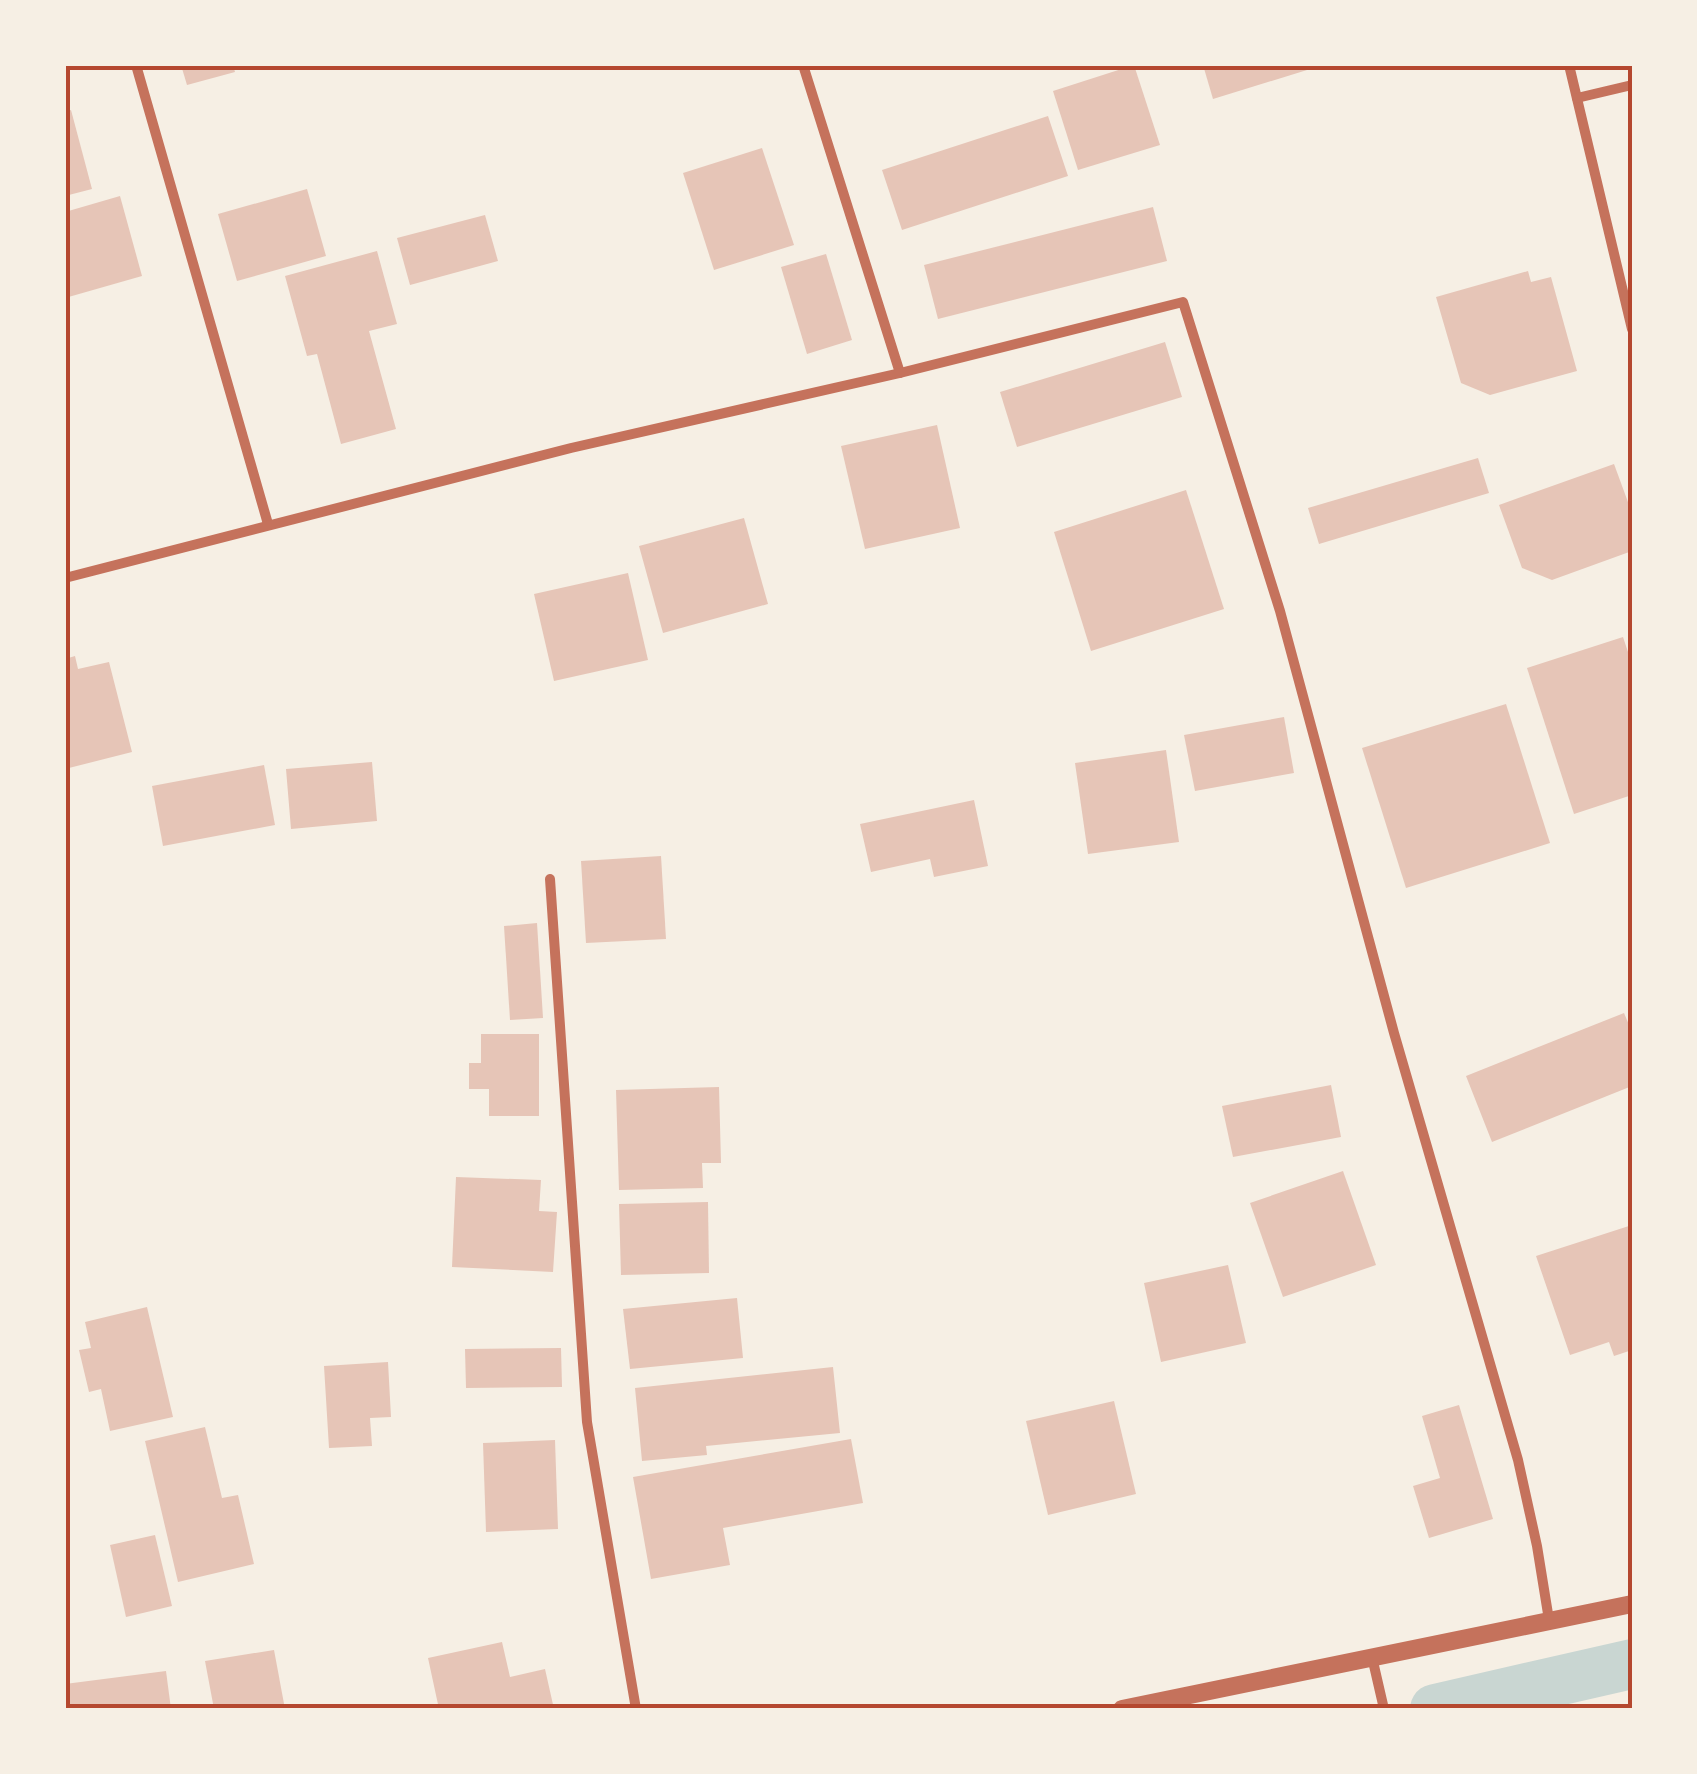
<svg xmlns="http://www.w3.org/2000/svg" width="1697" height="1774" viewBox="0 0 1697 1774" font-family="'Open Sans',sans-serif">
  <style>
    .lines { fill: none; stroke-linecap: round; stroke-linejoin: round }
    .canal { stroke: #c9d6d2; stroke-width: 50 }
    .building { fill: #e6c5b7 }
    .minor { stroke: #c5725c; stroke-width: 10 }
    .tertiary { stroke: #c5725c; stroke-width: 18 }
    .neatline { fill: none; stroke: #b5482f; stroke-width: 4 }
  </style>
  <rect width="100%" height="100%" fill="#f6efe4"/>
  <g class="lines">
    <polyline class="canal" points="1435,1709 1632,1664"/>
  </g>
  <g class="building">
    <polygon points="181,65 233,65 235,72 187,85"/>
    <polygon points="1134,65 1160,145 1078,170 1053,91"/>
    <polygon points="1203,65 1320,65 1320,66 1213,99"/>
    <polygon points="71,110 92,189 65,196 65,112"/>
    <polygon points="1048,116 1068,176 902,230 882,170"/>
    <polygon points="762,148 794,245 714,270 683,173"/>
    <polygon points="307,189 326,256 237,281 218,214"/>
    <polygon points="120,196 142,276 65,298 65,212"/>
    <polygon points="1153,207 1167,261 938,319 924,265"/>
    <polygon points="485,215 498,261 410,285 397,238"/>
    <polygon points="377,251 397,324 369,331 396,429 341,444 317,354 307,356 285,276"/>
    <polygon points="826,254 852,340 807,354 781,267"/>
    <polygon points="1528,271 1531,282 1551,277 1577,371 1490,395 1461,383 1436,297"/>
    <polygon points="1165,342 1182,397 1017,447 1000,392"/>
    <polygon points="937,425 960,528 865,549 841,446"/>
    <polygon points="1478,458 1489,493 1319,544 1308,508"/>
    <polygon points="1614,464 1632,513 1632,551 1552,580 1522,568 1499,505"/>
    <polygon points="1186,490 1224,609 1091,651 1054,532"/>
    <polygon points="744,518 768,604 663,633 639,546"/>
    <polygon points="628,573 648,660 554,681 534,594"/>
    <polygon points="1623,637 1632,664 1632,795 1574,814 1527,668"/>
    <polygon points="75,656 78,669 109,662 132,752 65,769 65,659"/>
    <polygon points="1506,704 1550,843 1406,888 1362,748"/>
    <polygon points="1284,717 1294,773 1195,791 1184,735"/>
    <polygon points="1166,750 1179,842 1088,854 1075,763"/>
    <polygon points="372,762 377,821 291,829 286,769"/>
    <polygon points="264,765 275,825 163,846 152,786"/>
    <polygon points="974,800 988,866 934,877 930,859 871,872 860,824"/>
    <polygon points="661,856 666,939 586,943 581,861"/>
    <polygon points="537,923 543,1018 510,1020 504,926"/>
    <polygon points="1624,1013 1632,1032 1632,1086 1492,1142 1466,1076"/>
    <polygon points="481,1034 539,1034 539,1116 489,1116 489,1089 469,1089 469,1063 481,1063"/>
    <polygon points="1331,1085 1341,1137 1233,1157 1222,1106"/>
    <polygon points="719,1087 721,1163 702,1163 703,1188 619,1190 616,1090"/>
    <polygon points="1343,1171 1376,1265 1283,1297 1250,1203"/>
    <polygon points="456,1177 541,1180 539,1211 557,1212 553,1272 452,1267"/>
    <polygon points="708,1202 709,1273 621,1275 619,1204"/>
    <polygon points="1632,1225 1632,1350 1614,1356 1609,1342 1570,1355 1536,1256"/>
    <polygon points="1228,1265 1246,1343 1161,1362 1144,1283"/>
    <polygon points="737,1298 743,1358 630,1369 623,1309"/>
    <polygon points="147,1307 173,1417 110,1431 101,1389 89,1392 79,1350 91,1348 85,1322"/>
    <polygon points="561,1348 562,1387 466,1388 465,1349"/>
    <polygon points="388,1362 391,1417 370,1418 372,1446 329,1448 324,1366"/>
    <polygon points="833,1367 840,1433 706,1446 707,1455 642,1461 635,1388"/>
    <polygon points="1114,1401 1136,1494 1048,1515 1026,1421"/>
    <polygon points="1459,1405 1493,1519 1429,1538 1413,1486 1440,1478 1422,1416"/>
    <polygon points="205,1427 222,1498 238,1495 254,1564 178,1582 145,1441"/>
    <polygon points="851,1439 863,1503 723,1528 730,1565 651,1579 633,1477"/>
    <polygon points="555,1440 558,1529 486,1532 483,1443"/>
    <polygon points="155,1535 172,1606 126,1617 110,1545"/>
    <polygon points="502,1642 510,1677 545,1669 554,1709 439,1709 428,1658"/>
    <polygon points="274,1650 285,1709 214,1709 205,1661"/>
    <polygon points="166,1671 171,1709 68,1709 65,1684"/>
  </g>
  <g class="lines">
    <g class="minor">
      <polyline points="136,65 268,524"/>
      <polyline points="803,65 900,373"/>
      <polyline points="1569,65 1632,329"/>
      <polyline points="1577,98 1632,85"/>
      <polyline points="65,578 571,448 900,373 1183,302 1280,611 1394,1033 1518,1460 1537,1546 1549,1620"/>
      <polyline points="550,879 587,1422 636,1709"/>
      <polyline points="1372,1657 1384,1709"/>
    </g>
    <polyline class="tertiary" points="1122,1709 1632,1604"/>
  </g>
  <rect width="1697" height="1774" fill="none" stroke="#f6efe4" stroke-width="135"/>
  <rect x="68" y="68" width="1562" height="1638" class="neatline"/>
</svg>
